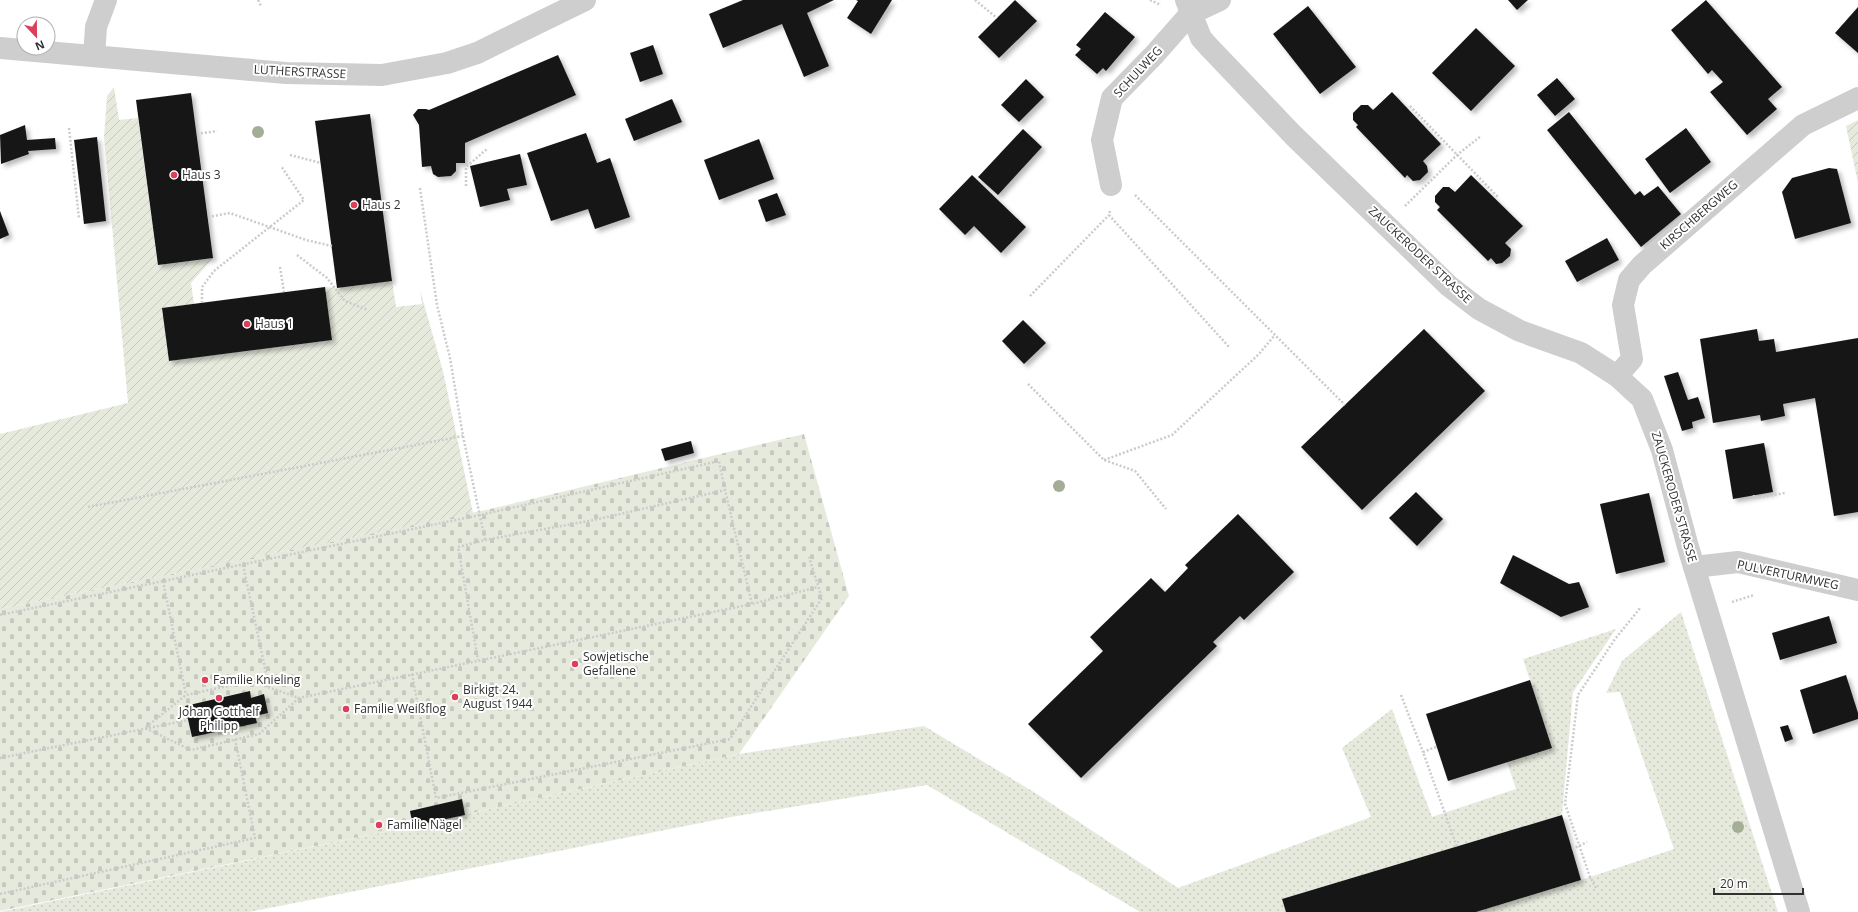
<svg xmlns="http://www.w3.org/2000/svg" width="1858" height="912" viewBox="0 0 1858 912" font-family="'Open Sans',sans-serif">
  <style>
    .grass { fill: url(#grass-dots) }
    .cemetery { fill: url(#cemetery-stones) }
    .garden { fill: url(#garden-furrows) }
    .building { fill: #181818; filter: url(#shadow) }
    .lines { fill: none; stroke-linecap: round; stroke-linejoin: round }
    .path { stroke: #cbcbcb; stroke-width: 2.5; stroke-dasharray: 2 2; stroke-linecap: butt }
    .minor { stroke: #cecece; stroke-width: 22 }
    .tree { fill: #a4ae96 }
    .poi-dot { fill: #dd3e5a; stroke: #fff; stroke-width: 1.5 }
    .labels { text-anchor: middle; stroke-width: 4; stroke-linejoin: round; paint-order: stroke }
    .street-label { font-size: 12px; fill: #313131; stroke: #fff }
    .poi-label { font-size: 12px; fill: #313131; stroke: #fff; text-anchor: start }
  </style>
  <defs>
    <pattern id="grass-dots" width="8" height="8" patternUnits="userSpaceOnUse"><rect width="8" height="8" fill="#e6eadd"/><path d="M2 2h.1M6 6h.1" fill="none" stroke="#c6c9be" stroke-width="1.8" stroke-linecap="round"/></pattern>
    <pattern id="cemetery-stones" width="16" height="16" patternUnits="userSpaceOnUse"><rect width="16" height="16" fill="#e6eadd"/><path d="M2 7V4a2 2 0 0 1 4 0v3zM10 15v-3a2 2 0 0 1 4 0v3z" fill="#c6c9be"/></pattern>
    <pattern id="garden-furrows" width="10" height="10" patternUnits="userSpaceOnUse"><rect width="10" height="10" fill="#e6eadd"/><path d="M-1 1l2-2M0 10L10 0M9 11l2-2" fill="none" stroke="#c6c9be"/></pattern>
    <filter id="shadow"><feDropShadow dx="3.5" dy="3.5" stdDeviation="2" flood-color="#0004"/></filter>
  </defs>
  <rect width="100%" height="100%" fill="#fff"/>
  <g class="grass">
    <polygon points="1681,612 1778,912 1476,912 1581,880 1674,849 1620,692 1606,693 1622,661"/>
    <polygon points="1616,629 1573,692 1562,815 1282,899 1286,912 1140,912 927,785 731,817 249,912 0,912 413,826 739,754 924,726 1037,794 1178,888 1371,817 1342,748 1392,709 1432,817 1516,789 1507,762 1552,747 1523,659"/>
  </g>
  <polygon class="cemetery" points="804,434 849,596 739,754 413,826 0,911 0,609 486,510"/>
  <g class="garden">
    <polygon points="114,87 119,120 138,118 158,265 213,258 191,283 194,304 162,309 169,361 332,340 325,287 337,288 392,281 396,307 422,304 420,290 443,371 473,513 0,609 0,434 128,403 104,137 107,96"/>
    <polygon points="1858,120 1858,183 1846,126"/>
  </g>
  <g class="building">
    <polygon points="743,0 834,0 807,13 829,66 804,77 782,24 723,48 709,14"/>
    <polygon points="856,0 892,0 871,34 847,18 858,1"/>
    <polygon points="1015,0 1037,21 999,58 978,37"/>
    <polygon points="1508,0 1528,0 1517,10"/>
    <polygon points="1706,0 1782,87 1768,99 1777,109 1747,135 1710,92 1723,82 1712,70 1708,74 1671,30"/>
    <polygon points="1308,6 1356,67 1320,94 1273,34"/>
    <polygon points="1858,7 1858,53 1835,33"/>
    <polygon points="1105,12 1135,37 1106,71 1103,68 1097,74 1075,55 1081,49 1076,45"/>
    <polygon points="1476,28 1515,66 1471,111 1432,73"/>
    <polygon points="653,45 663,74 640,82 630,53"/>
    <polygon points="558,55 576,95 465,143 465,163 456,163 456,171 451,176 438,177 433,174 431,166 422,167 419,125 413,115 418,109 426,109 429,110"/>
    <polygon points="1557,78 1575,99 1555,116 1537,95"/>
    <polygon points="1026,79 1044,97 1019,122 1001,105"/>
    <polygon points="1392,92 1441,144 1423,161 1427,166 1428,172 1420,180 1413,181 1407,175 1405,178 1356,127 1358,125 1353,120 1353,113 1361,105 1368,105 1373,110"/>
    <polygon points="191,93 213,258 158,265 136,100"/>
    <polygon points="672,99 682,122 634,141 625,119"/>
    <polygon points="1569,112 1635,195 1640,191 1644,196 1658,186 1681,214 1641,247 1547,130"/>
    <polygon points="370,114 392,281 337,288 315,121"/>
    <polygon points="25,125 27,140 55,138 56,149 28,151 29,154 1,164 0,135"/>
    <polygon points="1686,128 1711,162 1670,193 1645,159"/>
    <polygon points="1023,129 1042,147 998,195 978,177"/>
    <polygon points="586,133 597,163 610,158 630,217 595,229 588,209 551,221 527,153"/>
    <polygon points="97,137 106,221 84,224 74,140"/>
    <polygon points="759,139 774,179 719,200 704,160"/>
    <polygon points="520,154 527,185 507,189 510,200 480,207 470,166"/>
    <polygon points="1829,168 1837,169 1851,223 1795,239 1782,192 1792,178"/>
    <polygon points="972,175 1026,227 1001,253 974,226 965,235 939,209"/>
    <polygon points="1471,175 1523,226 1505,243 1511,249 1510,256 1502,263 1496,264 1491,258 1488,261 1437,210 1440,207 1435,202 1435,196 1443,187 1449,187 1455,192"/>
    <polygon points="777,193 786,215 766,222 758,200"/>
    <polygon points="0,211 9,235 0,239"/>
    <polygon points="1607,238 1619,260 1577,282 1565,261"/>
    <polygon points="325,287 332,340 169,361 162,308"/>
    <polygon points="1023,320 1046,343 1024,364 1002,341"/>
    <polygon points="1424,329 1485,391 1362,510 1301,447"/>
    <polygon points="1757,329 1759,341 1774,339 1776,352 1858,338 1858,512 1834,516 1815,398 1783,404 1785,416 1761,421 1760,415 1713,423 1700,339"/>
    <polygon points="1678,372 1688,400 1698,397 1705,418 1692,422 1693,428 1682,431 1664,376"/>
    <polygon points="691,441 694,453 665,461 661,449"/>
    <polygon points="1764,443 1773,492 1733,499 1725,450"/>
    <polygon points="1416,492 1443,519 1417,546 1389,518"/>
    <polygon points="1649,493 1665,562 1616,574 1600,504"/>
    <polygon points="1238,514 1294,572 1244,620 1240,616 1213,642 1217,646 1081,778 1028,724 1103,651 1090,637 1151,578 1165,592 1188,568 1185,565"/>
    <polygon points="1513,555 1569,584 1579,582 1589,607 1561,617 1500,583"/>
    <polygon points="1829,616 1837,643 1780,660 1772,633"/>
    <polygon points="1846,675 1858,713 1858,719 1813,734 1800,690"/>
    <polygon points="1530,680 1552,748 1448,781 1426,714"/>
    <polygon points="250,691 251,698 264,694 268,713 255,716 257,723 192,737 185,706"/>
    <polygon points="1788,725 1793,739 1785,742 1780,727"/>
    <polygon points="462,799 465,815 413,826 410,811"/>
    <polygon points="1562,815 1581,880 1476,912 1286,912 1282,899"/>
  </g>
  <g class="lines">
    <g class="path">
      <polyline points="258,0 261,6"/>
      <polyline points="975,0 997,18"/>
      <polyline points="1150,0 1161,5"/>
      <polyline points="1410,106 1498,197"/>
      <polyline points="69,128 79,218"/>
      <polyline points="197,134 217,131"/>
      <polyline points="290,155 321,163"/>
      <polyline points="466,186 466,167 487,149"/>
      <polyline points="420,188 437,305 450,358 463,436 485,540 458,547 478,660"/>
      <polyline points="1135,195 1345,405"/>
      <polyline points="1405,206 1457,155 1481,136"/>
      <polyline points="1110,211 1109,215 1230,348"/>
      <polyline points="208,217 230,213 306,240 332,246"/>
      <polyline points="297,255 327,278 345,301 368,310"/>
      <polyline points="280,267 284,292"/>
      <polyline points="1030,296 1109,215"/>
      <polyline points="202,303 202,287 214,271 304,200 281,166"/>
      <polyline points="1028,384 1104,460 1135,471 1166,509"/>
      <polyline points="1104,460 1172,435 1259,354 1274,336"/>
      <polyline points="1754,495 1754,498 1785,493"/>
      <polyline points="88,507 463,436"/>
      <polyline points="485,540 594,520 725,490 752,604"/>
      <polyline points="243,565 269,687"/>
      <polyline points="163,581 186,695"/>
      <polyline points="1732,602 1754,595"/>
      <polyline points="0,615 480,515 719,461 725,490"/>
      <polyline points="412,674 436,798 730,739 822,598 809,557"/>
      <polyline points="1401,695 1423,752"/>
      <polyline points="299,698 259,734 191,750 145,728 186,695 251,681 299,698 752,604 818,587"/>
      <polyline points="1436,747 1423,752 1457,847"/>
      <polyline points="0,758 188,720"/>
      <polyline points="1572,849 1587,842"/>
      <polyline points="1596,888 1590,877 1565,804 1578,695 1615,639 1641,607"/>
      <polyline points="0,894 255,838 235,739"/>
    </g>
    <g class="minor">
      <polyline points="1186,0 1201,38 1209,47 1293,135 1449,286 1479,309 1520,331 1581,353 1617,376 1642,399 1662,450 1688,547 1799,912"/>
      <polyline points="0,48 286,73 382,75 447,63 477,53 585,0"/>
      <polyline points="94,56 96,27 106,0"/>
      <polyline points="1111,185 1102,140 1112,98 1154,55 1190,14 1220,0"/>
      <polyline points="1617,376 1632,359 1623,305 1629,280 1642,265 1803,125 1858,98"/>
      <polyline points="1694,567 1738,562 1858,590"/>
    </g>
  </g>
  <g class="tree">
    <circle cx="258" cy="132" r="6"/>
    <circle cx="1059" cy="486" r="6"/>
    <circle cx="1738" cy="827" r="6"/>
  </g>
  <g class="poi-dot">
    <circle cx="174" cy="175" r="4"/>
    <circle cx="354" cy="205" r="4"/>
    <circle cx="247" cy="324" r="4"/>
    <circle cx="575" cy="664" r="4"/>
    <circle cx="205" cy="680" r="4"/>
    <circle cx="455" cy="697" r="4"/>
    <circle cx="219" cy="698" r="4"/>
    <circle cx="346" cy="709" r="4"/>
    <circle cx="379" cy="825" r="4"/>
  </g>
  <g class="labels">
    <g class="street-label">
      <text transform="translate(300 72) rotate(3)" y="4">LUTHERSTRASSE</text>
      <text transform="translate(1138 72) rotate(-47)" y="4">SCHULWEG</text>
      <text transform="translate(1699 215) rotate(-41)" y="4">KIRSCHBERGWEG</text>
      <text transform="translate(1420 255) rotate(43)" y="4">ZAUCKERODER STRASSE</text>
      <text transform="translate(1674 497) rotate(74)" y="4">ZAUCKERODER STRASSE</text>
      <text transform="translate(1788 575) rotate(12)" y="4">PULVERTURMWEG</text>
    </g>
    <g class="poi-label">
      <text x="182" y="179">Haus 3</text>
      <text x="362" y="209">Haus 2</text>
      <text x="255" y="328">Haus 1</text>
      <text x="583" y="661">Sowjetische<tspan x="583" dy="14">Gefallene</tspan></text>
      <text x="213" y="684">Familie Knieling</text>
      <text x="463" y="694">Birkigt 24.<tspan x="463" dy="14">August 1944</tspan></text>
      <text x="354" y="713">Familie Weißflog</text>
      <text x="219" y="716" text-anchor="middle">Johan Gotthelf<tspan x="219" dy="14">Philipp</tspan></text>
      <text x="387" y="829">Familie Nägel</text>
    </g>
  </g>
  <g transform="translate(36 36) rotate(158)"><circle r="19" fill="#ffffff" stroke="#adadad"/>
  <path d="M0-3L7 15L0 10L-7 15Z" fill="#dd3e5a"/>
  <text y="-6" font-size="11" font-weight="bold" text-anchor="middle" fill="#313131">N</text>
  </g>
  <path d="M1714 888v6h89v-6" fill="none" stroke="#313131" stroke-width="2"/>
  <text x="1720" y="888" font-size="12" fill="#313131" stroke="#ffffff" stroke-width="3" paint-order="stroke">20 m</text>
</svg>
